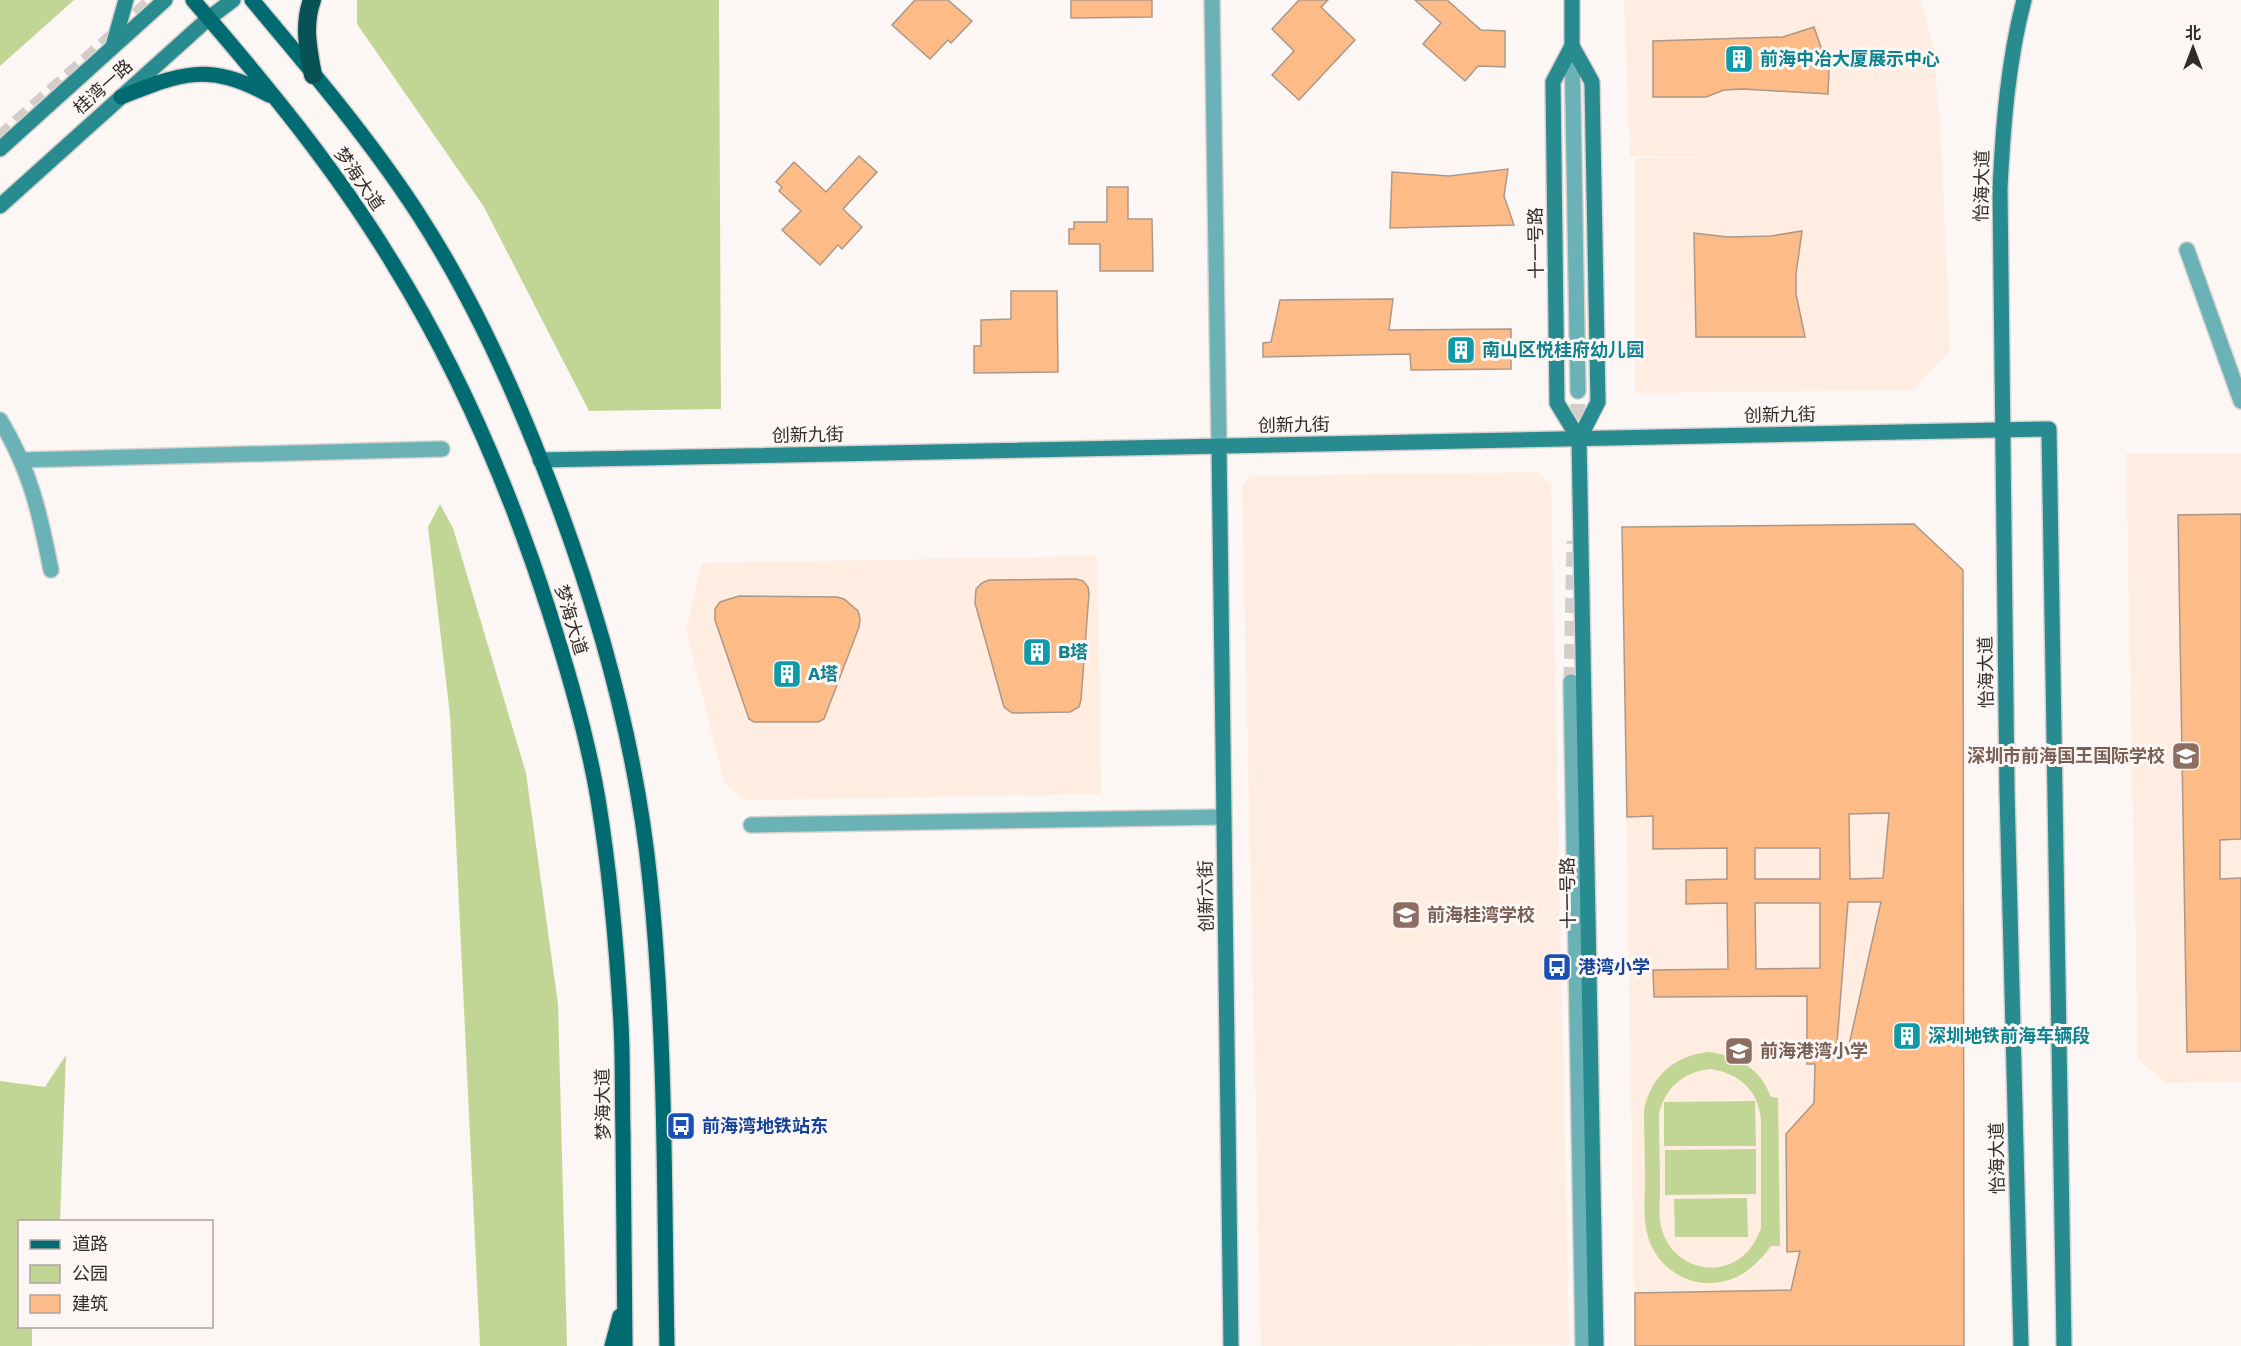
<svg xmlns="http://www.w3.org/2000/svg" width="2241" height="1346" viewBox="0 0 2241 1346" font-family="'Work Sans','Noto Sans SC',sans-serif">
  <style>
    .built { fill: #feede0 }
    .green { fill: #c1d695; fill-rule: evenodd }
    .building { fill: #fdbc87; stroke: #ac9889; stroke-width: 1.5; fill-rule: evenodd }
    .lines { fill: none; stroke-linecap: round; stroke-linejoin: round }
    .street-tunnel { stroke: #d4ceca; stroke-width: 15; stroke-dasharray: 15 8; stroke-linecap: butt }
    .primary-tunnel { stroke: #d4ceca; stroke-width: 15; stroke-dasharray: 15 8; stroke-linecap: butt }
    .street-casing { stroke: #d8d2cf; stroke-width: 18 }
    .secondary-casing { stroke: #d8d2cf; stroke-width: 18 }
    .primary-casing { stroke: #d8d2cf; stroke-width: 18 }
    .highway-casing { stroke: #d8d2cf; stroke-width: 21 }
    .street { stroke: #6ab2b6; stroke-width: 15 }
    .secondary { stroke: #288b90; stroke-width: 15 }
    .primary { stroke: #006c71; stroke-width: 15 }
    .highway { stroke: #085155; stroke-width: 18 }
    .labels { text-anchor: middle; stroke-width: 6; stroke-linejoin: round; paint-order: stroke }
    .culture-label { font-size: 18px; font-weight: bold; fill: #0d838f; stroke: #fcf7f4; text-anchor: start }
    .street-label { font-size: 18px; fill: #332b24; stroke: #fcf7f4 }
    .education-label { font-size: 18px; font-weight: bold; fill: #785e54; stroke: #fcf7f4; text-anchor: start }
    .transit-label { font-size: 18px; font-weight: bold; fill: #164399; stroke: #fcf7f4; text-anchor: start }
  </style>
  <rect width="100%" height="100%" fill="#fcf7f4"/>
  <g class="built">
    <polygon points="1624,0 1920,0 1934,49 1942,160 1950,350 1913,390 1635,393 1635,158 1749,158 1630,156"/>
    <polygon points="2126,453 2241,453 2241,1082 2167,1083 2138,1059"/>
    <polygon points="1537,472 1551,484 1569,1345 1261,1346 1242,485 1252,476"/>
    <polygon points="1914,524 1963,570 1964,1346 1635,1346 1622,527"/>
    <polygon points="1097,556 1101,794 743,800 724,782 686,630 702,563"/>
  </g>
  <g class="green">
    <polygon points="0,0 74,0 0,66"/>
    <polygon points="357,0 719,0 721,409 589,411 484,207 357,24"/>
    <polygon points="440,504 453,528 526,773 558,1004 567,1346 480,1346 450,715 428,527"/>
    <path d="M1708,1052C1737,1055 1761,1069 1771,1097L1778,1098L1780,1246H1771C1754,1269 1735,1284 1706,1283C1679,1282 1653,1261 1647,1233C1643,1216 1645,1196 1645,1179C1645,1156 1644,1133 1644,1110C1651,1076 1674,1056 1708,1052ZM1710,1069C1739,1073 1758,1090 1761,1119V1228C1754,1248 1741,1263 1719,1267C1694,1271 1669,1255 1662,1230C1658,1217 1660,1202 1660,1189C1660,1164 1659,1139 1659,1114C1665,1088 1683,1072 1710,1069Z"/>
    <polygon points="66,1055 60,1221 20,1222 20,1326 32,1327 32,1346 0,1346 0,1081 45,1087"/>
    <polygon points="1755,1101 1756,1146 1664,1146 1664,1102"/>
    <polygon points="1756,1149 1756,1194 1665,1195 1665,1150"/>
    <polygon points="1747,1198 1748,1237 1675,1237 1674,1199"/>
  </g>
  <g class="building">
    <polygon points="915,0 948,0 972,21 951,43 948,40 930,59 892,25"/>
    <polygon points="1071,0 1152,0 1152,17 1071,18"/>
    <polygon points="1299,0 1328,0 1321,7 1355,40 1299,100 1272,75 1294,51 1272,29"/>
    <polygon points="1415,0 1447,0 1481,30 1505,31 1505,67 1478,66 1465,81 1423,44 1441,23"/>
    <polygon points="1814,27 1829,70 1828,94 1743,89 1724,90 1706,97 1653,97 1653,41 1783,37"/>
    <polygon points="859,156 877,172 843,209 862,227 842,249 838,245 820,265 782,230 801,211 779,191 782,187 776,182 794,162 826,192"/>
    <polygon points="1508,169 1504,196 1514,225 1390,228 1392,172 1449,176"/>
    <polygon points="1107,187 1128,187 1128,219 1152,219 1153,271 1100,271 1100,244 1069,244 1069,229 1074,229 1074,222 1107,222"/>
    <polygon points="1802,231 1796,274 1796,294 1805,337 1696,337 1694,233 1728,237 1771,236"/>
    <polygon points="1011,291 1057,291 1058,372 974,373 974,346 981,346 981,320 1011,319"/>
    <polygon points="1393,299 1389,330 1511,329 1511,369 1411,370 1410,354 1263,357 1263,343 1271,342 1280,300"/>
    <polygon points="2241,514 2241,839 2220,840 2220,879 2241,878 2241,1051 2187,1052 2178,515"/>
    <path d="M1914,524L1963,570L1964,1346H1635V1293L1791,1290L1800,1251L1787,1252L1786,1134L1814,1103L1815,1064H1807V996L1654,997L1653,970L1728,969L1727,903L1686,904V880L1727,879V848L1653,849V816L1627,817L1622,527ZM1889,813L1883,878L1850,879L1849,814ZM1755,848H1820V879H1755ZM1848,902H1881L1849,1045L1837,1043ZM1755,903H1820V968L1756,969Z"/>
    <polygon points="1076,579 1083,581 1088,587 1089,593 1081,700 1079,707 1070,712 1012,713 1004,707 975,603 976,589 982,583 989,580"/>
    <polygon points="739,596 837,597 844,599 858,611 860,619 859,627 824,719 818,722 754,722 749,719 715,620 715,609 720,602"/>
  </g>
  <g class="lines">
    <g class="street-tunnel">
      <polyline points="1577,442 1578,391"/>
      <polyline points="1571,682 1574,541"/>
    </g>
    <polyline class="primary-tunnel" points="0,138 153,0"/>
    <g class="street-casing">
      <g id="street">
        <polyline points="1212,0 1219,446"/>
        <polyline points="1572,46 1578,391"/>
        <polyline points="2187,250 2241,401"/>
        <path d="M0,420C30,469 40,514 51,570"/>
        <polyline points="22,460 442,449"/>
        <polyline points="1571,682 1583,1346"/>
        <polyline points="751,825 1224,817"/>
      </g>
    </g>
    <g class="secondary-casing">
      <g id="secondary">
        <polyline points="1572,0 1572,46 1553,82 1557,403 1579,439"/>
        <polyline points="113,46 126,0"/>
        <polyline points="1572,46 1592,82 1598,402 1579,439 1596,1346"/>
        <polyline points="0,149 165,0"/>
        <polyline points="0,206 209,18 233,0"/>
        <polyline points="1219,446 1231,1346"/>
        <polyline points="540,460 2049,429 2064,1346"/>
        <path d="M2021,1346L2007,791L2000,189C2003,126 2008,61 2024,0"/>
      </g>
    </g>
    <g class="primary-casing">
      <g id="primary">
        <path d="M193,0C265,83 335,168 392,262C459,370 509,487 548,608C568,670 587,734 598,799C610,873 617,949 621,1024C623,1061 622,1097 623,1134C624,1205 624,1275 625,1346"/>
        <path d="M252,0C310,69 368,137 417,212C467,289 504,368 538,453C593,590 635,733 650,881C666,1035 664,1191 667,1346"/>
        <path d="M121,97C181,73 209,62 269,95"/>
        <polyline points="612,1346 620,1316"/>
      </g>
    </g>
    <g class="highway-casing">
      <path id="highway" d="M312,0C303,25 308,49 313,75"/>
    </g>
    <use href="#street" class="street"/>
    <use href="#secondary" class="secondary"/>
    <use href="#primary" class="primary"/>
    <use href="#highway" class="highway"/>
  </g>
  <defs>
    <g id="building-square" transform="scale(1.5)"><rect x="-9" y="-9" width="18" height="18" rx="4" fill="#0f9aa8" stroke="#fcf7f4"/><path d="M-4-6H4V6H1V3H-1V6H-4ZM-2.5-4.3h1.7v1.8h-1.7ZM.8-4.3h1.7v1.8H.8ZM-2.5-1h1.7V.8h-1.7ZM.8-1h1.7V.8H.8Z" fill="#fff"/></g>
    <g id="school-square" transform="scale(1.5)"><rect x="-9" y="-9" width="18" height="18" rx="4" fill="#8d6e63" stroke="#fcf7f4"/><path d="M0-5L7-2L0 1L-7-2ZM-4 1L0 2.5L4 1V4Q0 6-4 4Z" fill="#fff"/></g>
    <g id="bus-square" transform="scale(1.5)"><rect x="-9" y="-9" width="18" height="18" rx="4" fill="#1a4fb4" stroke="#fcf7f4"/><path d="M-5-6H5V4H4V6H2V4H-2V6H-4V4H-5ZM-3.5-4V0h7V-4ZM-3.5 1.2v1.5H-2V1.2ZM2 1.2v1.5H3.5V1.2Z" fill="#fff"/></g>
  </defs>
  <g fill-rule="evenodd">
    <use href="#building-square" x="1739" y="59"/>
    <use href="#building-square" x="1461" y="350"/>
    <use href="#building-square" x="1037" y="652"/>
    <use href="#building-square" x="787" y="674"/>
    <use href="#school-square" x="2186" y="756"/>
    <use href="#school-square" x="1406" y="915"/>
    <use href="#bus-square" x="1557" y="967"/>
    <use href="#building-square" x="1907" y="1036"/>
    <use href="#school-square" x="1739" y="1051"/>
    <use href="#bus-square" x="681" y="1126"/>
  </g>
  <g class="labels">
    <g class="culture-label">
      <text x="1760" y="65">前海中冶大厦展示中心</text>
      <text x="1482" y="356">南山区悦桂府幼儿园</text>
      <text x="1058" y="658">B塔</text>
      <text x="808" y="680">A塔</text>
      <text x="1928" y="1042">深圳地铁前海车辆段</text>
    </g>
    <g class="street-label">
      <text transform="translate(103 87) rotate(-42)" y="6">桂湾一路</text>
      <text transform="translate(359 179) rotate(55)" y="6">梦海大道</text>
      <text transform="translate(1982 186) rotate(-89)" y="6">怡海大道</text>
      <text transform="translate(1536 243) rotate(-91)" y="6">十一号路</text>
      <text transform="translate(1780 415) rotate(-1)" y="6">创新九街</text>
      <text transform="translate(1294 425) rotate(-1)" y="6">创新九街</text>
      <text transform="translate(808 435) rotate(-1)" y="6">创新九街</text>
      <text transform="translate(571 620) rotate(73)" y="6">梦海大道</text>
      <text transform="translate(1986 672) rotate(-91)" y="6">怡海大道</text>
      <text transform="translate(1568 893) rotate(-91)" y="6">十一号路</text>
      <text transform="translate(1206 896) rotate(-91)" y="6">创新六街</text>
      <text transform="translate(603 1104) rotate(-91)" y="6">梦海大道</text>
      <text transform="translate(1997 1158) rotate(-91)" y="6">怡海大道</text>
    </g>
    <g class="education-label">
      <text x="2165" y="762" text-anchor="end">深圳市前海国王国际学校</text>
      <text x="1427" y="921">前海桂湾学校</text>
      <text x="1760" y="1057">前海港湾小学</text>
    </g>
    <g class="transit-label">
      <text x="1578" y="973">港湾小学</text>
      <text x="702" y="1132">前海湾地铁站东</text>
    </g>
  </g>
  <rect x="18" y="1220" width="195" height="108" fill="#fcf7f4" stroke="#aca5a1" stroke-width="1.5"/>
  <rect x="30" y="1240" width="30" height="9" fill="#006c71" stroke="#aca5a1" stroke-width="1.5"/>
  <text x="72" y="1250" font-size="18" fill="#332b24">道路</text>
  <rect x="30" y="1265" width="30" height="18" fill="#c1d695" stroke="#aca5a1" stroke-width="1.5"/>
  <text x="72" y="1280" font-size="18" fill="#332b24">公园</text>
  <rect x="30" y="1295" width="30" height="18" fill="#fdbc87" stroke="#aca5a1" stroke-width="1.5"/>
  <text x="72" y="1310" font-size="18" fill="#332b24">建筑</text>
  <g transform="translate(2193 48)" stroke="#fcf7f4" stroke-width="4.5" paint-order="stroke">
  <path d="M0-4.5L10 22L0 15L-10 22Z" fill="#332b24"/>
  <text y="-9" font-size="16" font-weight="bold" text-anchor="middle" fill="#332b24">北</text>
  </g>
</svg>
